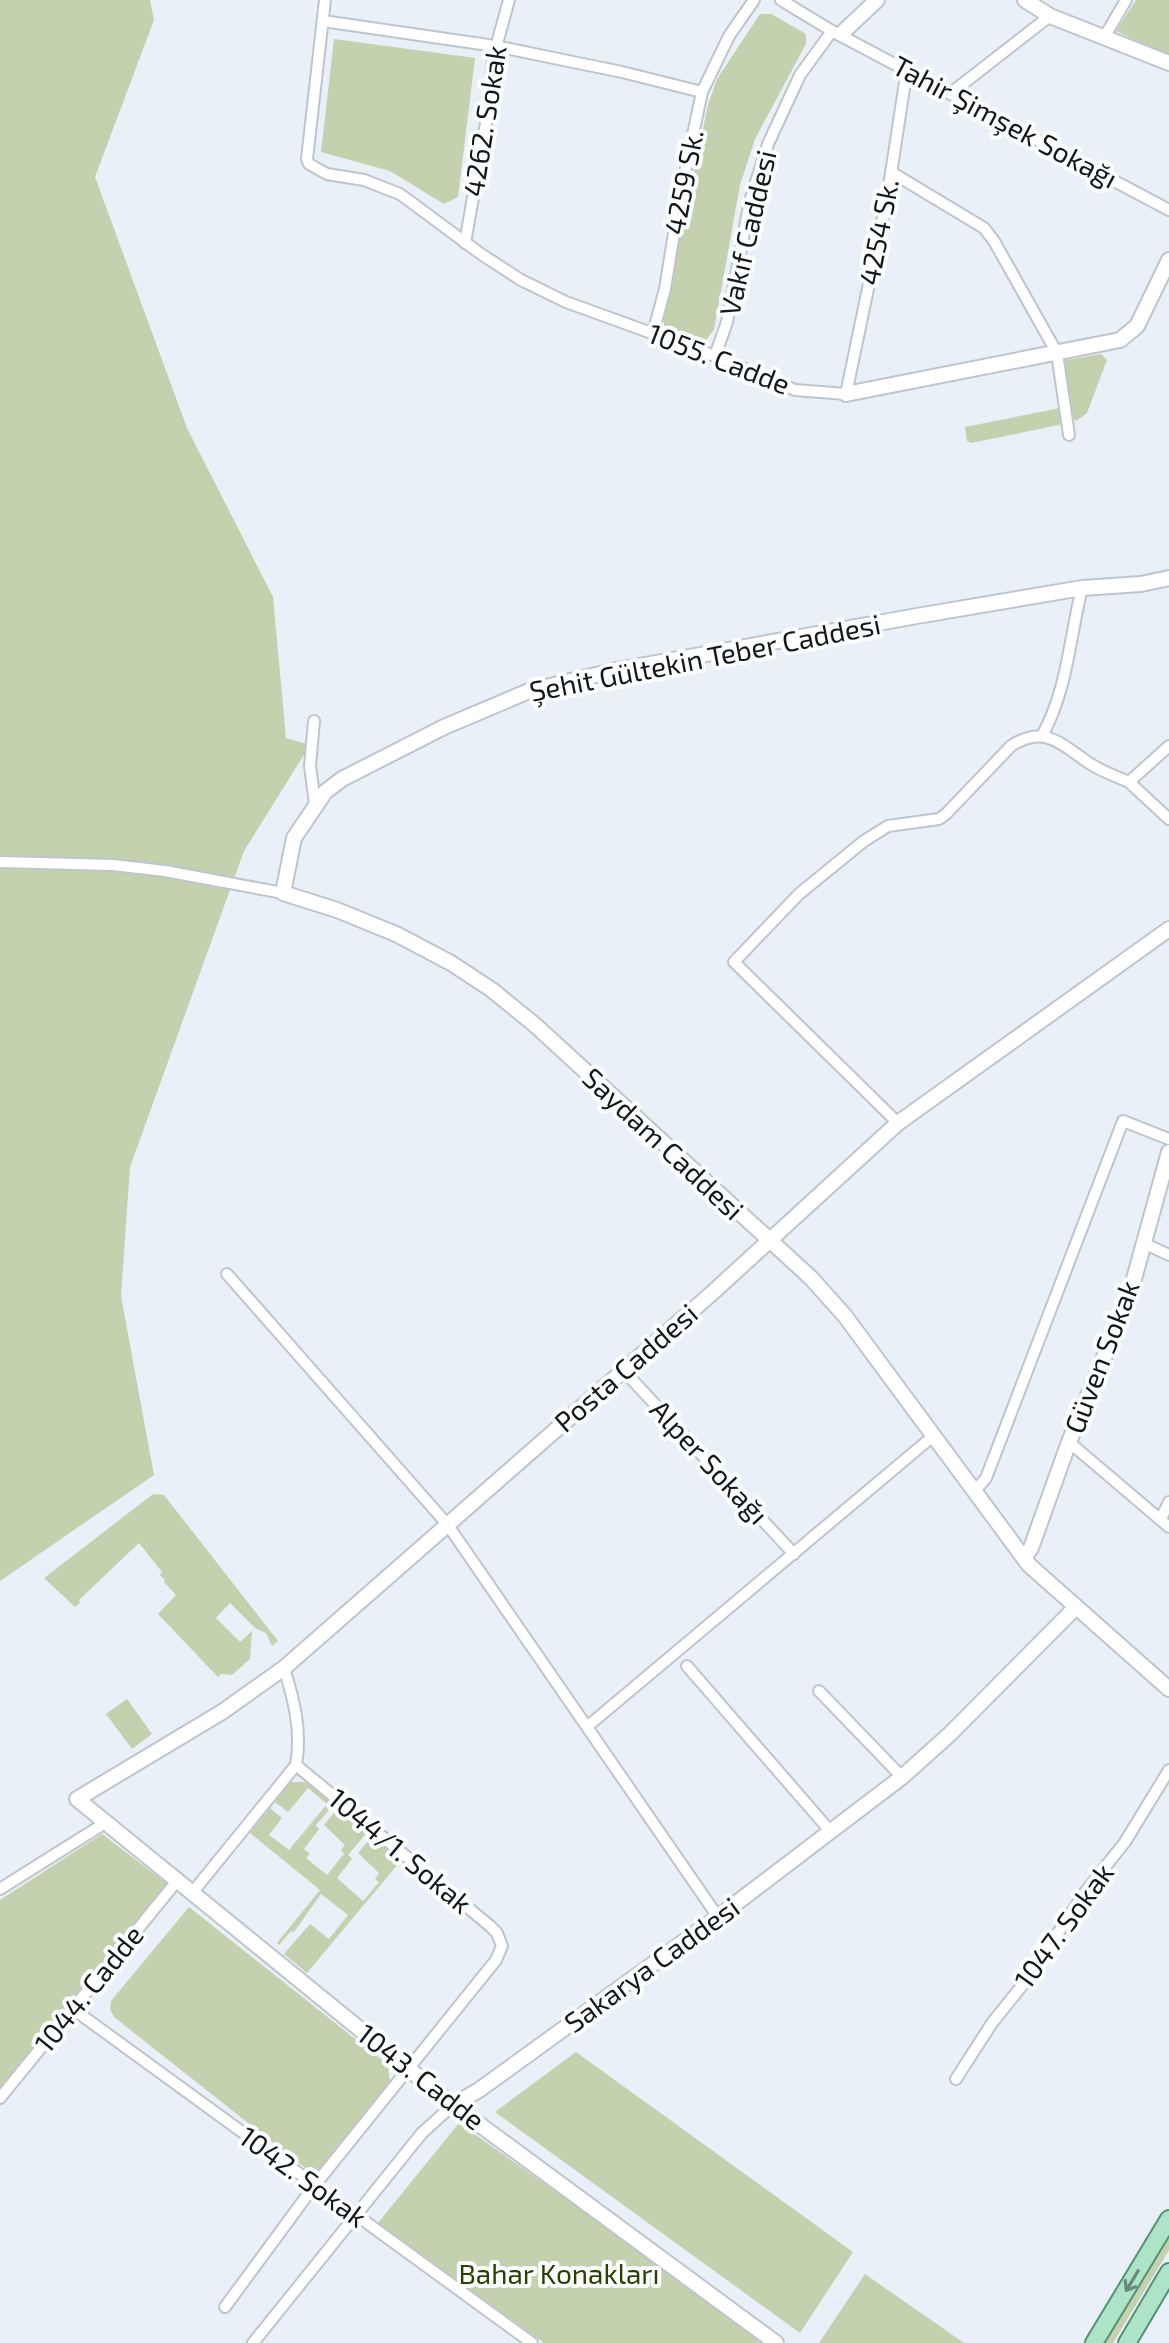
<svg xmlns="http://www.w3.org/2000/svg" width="1169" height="2343" viewBox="0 0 1169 2343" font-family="'Exo 2',sans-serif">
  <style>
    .green { fill: #c4d1ae }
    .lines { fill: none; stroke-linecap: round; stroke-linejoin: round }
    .street-casing { stroke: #bfc5cc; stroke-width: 14 }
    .secondary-casing { stroke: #bfc5cc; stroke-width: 18 }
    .primary-casing { stroke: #549173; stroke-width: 20 }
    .street { stroke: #fff; stroke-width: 10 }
    .secondary { stroke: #fff; stroke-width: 14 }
    .primary { stroke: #ade4c8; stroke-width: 16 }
    .oneway { stroke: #69887a }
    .labels { text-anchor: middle; stroke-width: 8; stroke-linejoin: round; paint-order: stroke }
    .street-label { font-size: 28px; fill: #15181a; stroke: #fbfdfe }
    .park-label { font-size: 28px; fill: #2f3e00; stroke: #fbfdfe }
  </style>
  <rect width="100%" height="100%" fill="#e9f0f7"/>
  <g class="green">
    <polygon points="0,0 150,0 154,20 95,177 187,428 273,597 286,738 310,745 244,851 130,1167 121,1296 154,1475 0,1581"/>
    <polygon points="1136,0 1169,0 1169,56 1116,31"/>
    <polygon points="760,14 771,14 806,34 806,44 755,139 740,185 714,330 706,340 665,330 663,317 708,105 717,79"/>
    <polygon points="334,39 475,58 458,197 444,204 390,171 321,152"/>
    <polygon points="1101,354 1107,360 1087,413 1076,421 1073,418 1064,365 1066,360"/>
    <polygon points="1060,408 1062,421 1059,425 971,443 967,441 965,427"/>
    <polygon points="153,1494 164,1495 278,1641 272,1646 266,1633 255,1628 230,1603 216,1618 240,1642 252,1631 250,1659 232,1675 221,1674 218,1677 158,1614 176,1595 164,1582 165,1580 160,1575 162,1572 139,1543 79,1600 80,1603 75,1607 44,1578"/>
    <polygon points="127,1699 152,1734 132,1749 106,1714"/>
    <polygon points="291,1782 306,1782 334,1804 316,1825 319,1829 304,1849 310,1854 306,1858 327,1875 344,1854 341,1850 345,1845 324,1825 338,1808 368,1831 348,1855 352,1859 337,1878 363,1901 379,1882 375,1879 379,1873 358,1853 373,1835 403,1858 307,1973 284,1954 310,1924 329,1939 348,1915 321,1894 294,1932 291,1931 279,1945 277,1943 320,1890 250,1833 270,1808 282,1818 269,1835 289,1850 327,1804 308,1788 288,1812 275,1802"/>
    <polygon points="102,1834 169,1885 0,2090 0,1900"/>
    <polygon points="189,1907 388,2065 390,2083 314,2175 114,2017 110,2009 111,2001"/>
    <polygon points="576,2052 853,2252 800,2333 495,2112"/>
    <polygon points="459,2123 757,2335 759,2343 544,2343 378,2223"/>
    <polygon points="1169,2235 1169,2250 1113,2343 1104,2343"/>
    <polygon points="865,2274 964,2343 819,2343"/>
  </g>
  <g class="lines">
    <g class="street-casing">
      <g id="street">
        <polyline points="325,0 307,159 309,164 327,174 364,180 400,194 481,254 521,280 566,302 715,356 795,390 846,394 888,193 907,69"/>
        <polyline points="781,0 832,31 1169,210"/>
        <polyline points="323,21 495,46 622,72 702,92"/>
        <polyline points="1105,36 1126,0"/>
        <polyline points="951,93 1050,16"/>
        <polyline points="891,172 984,228 994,241 1057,353 1069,435"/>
        <polyline points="465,243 489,106 493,58 509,0"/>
        <polyline points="653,333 665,289 680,196 702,92 729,36 754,0"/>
        <polyline points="715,356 727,322 750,201 768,144 800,75 832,31"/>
        <polyline points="314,721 310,766 315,804"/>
        <path d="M1042,736C1068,688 1069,640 1082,588"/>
        <polyline points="1129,782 1169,819"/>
        <polyline points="0,862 113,865 165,871 283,893"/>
        <path d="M898,1123L734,962L799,894L864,841L888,826L939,819L946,814L1011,746C1044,724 1061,744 1089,763C1101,771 1115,776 1129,782L1169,746"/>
        <polyline points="1143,1243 1169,1255"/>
        <polyline points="227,1274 447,1524 718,1917"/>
        <polyline points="624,1371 794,1554"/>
        <polyline points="1069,1442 1169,1527"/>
        <polyline points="974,1492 986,1478 1123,1121 1169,1139"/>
        <polyline points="1161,1519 1169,1502"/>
        <polyline points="687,1666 831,1832"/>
        <polyline points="819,1691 902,1777"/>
        <polyline points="588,1726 932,1437"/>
        <polyline points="0,1889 105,1823"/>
        <path d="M192,1893L296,1765C302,1731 294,1700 284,1668"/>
        <polyline points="73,2009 532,2343"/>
        <polyline points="956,2079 992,2023 1025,1982 1086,1891 1125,1842 1169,1770"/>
        <polyline points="0,2098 177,1881"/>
        <polyline points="225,2307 314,2186 496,1960 502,1946 497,1933 490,1926 296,1765"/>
        <polyline points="253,2343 422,2133 453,2105"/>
      </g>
    </g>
    <g class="secondary-casing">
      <g id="secondary">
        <polyline points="1025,0 1050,16 1169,63"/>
        <polyline points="841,34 877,0"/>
        <polyline points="846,394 1120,340 1137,326 1169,260"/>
        <polyline points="1169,578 1141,584 1082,588 917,616 617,670 529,691 444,727 342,779 325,792 294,838 283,893 337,910 396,934 451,963 492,990 535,1025 811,1278 845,1316 1029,1565 1169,1689"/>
        <polyline points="1024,1558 1031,1548 1069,1442 1129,1297 1169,1152"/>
        <polyline points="453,2105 479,2090 718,1917 902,1777 950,1734 1076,1607"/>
        <polyline points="776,2343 453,2105 77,1799 222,1712 284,1668 711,1294 898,1123 1169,929"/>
      </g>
    </g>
    <g class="primary-casing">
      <g id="primary">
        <polyline points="1094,2343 1169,2219"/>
        <polyline points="1127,2343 1169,2272"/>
      </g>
    </g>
    <use href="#street" class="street"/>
    <use href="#secondary" class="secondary"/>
    <use href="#primary" class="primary"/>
  </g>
  <defs><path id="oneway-shaft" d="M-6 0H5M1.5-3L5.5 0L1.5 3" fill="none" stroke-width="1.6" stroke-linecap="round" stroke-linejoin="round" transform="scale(2)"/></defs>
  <use class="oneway" href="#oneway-shaft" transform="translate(1132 2281) rotate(121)"/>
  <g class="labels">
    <g class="street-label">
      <text transform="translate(485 121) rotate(-81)" y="10">4262. Sokak</text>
      <text transform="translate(1005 122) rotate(28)" y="10">Tahir Şimşek Sokağı</text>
      <text transform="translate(684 182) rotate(-79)" y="10">4259 Sk.</text>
      <text transform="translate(879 232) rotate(-79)" y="10">4254 Sk.</text>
      <text transform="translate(748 233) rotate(-77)" y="10">Vakıf Caddesi</text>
      <text transform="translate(719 359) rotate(21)" y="10">1055. Cadde</text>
      <text transform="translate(705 658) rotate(-11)" y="10">Şehit Gültekin Teber Caddesi</text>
      <text transform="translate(663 1144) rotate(43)" y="10">Saydam Caddesi</text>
      <text transform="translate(1102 1357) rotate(-69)" y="10">Güven Sokak</text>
      <text transform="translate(626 1368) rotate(-41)" y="10">Posta Caddesi</text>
      <text transform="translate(709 1462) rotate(47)" y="10">Alper Sokağı</text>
      <text transform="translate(400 1851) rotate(40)" y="10">1044/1. Sokak</text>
      <text transform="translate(1064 1926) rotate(-54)" y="10">1047. Sokak</text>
      <text transform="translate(652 1965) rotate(-36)" y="10">Sakarya Caddesi</text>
      <text transform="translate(89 1989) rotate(-51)" y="10">1044. Cadde</text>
      <text transform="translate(421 2077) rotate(38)" y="10">1043. Cadde</text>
      <text transform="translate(303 2177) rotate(36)" y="10">1042. Sokak</text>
    </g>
    <g class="park-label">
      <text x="559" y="2284">Bahar Konakları</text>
    </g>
  </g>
</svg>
